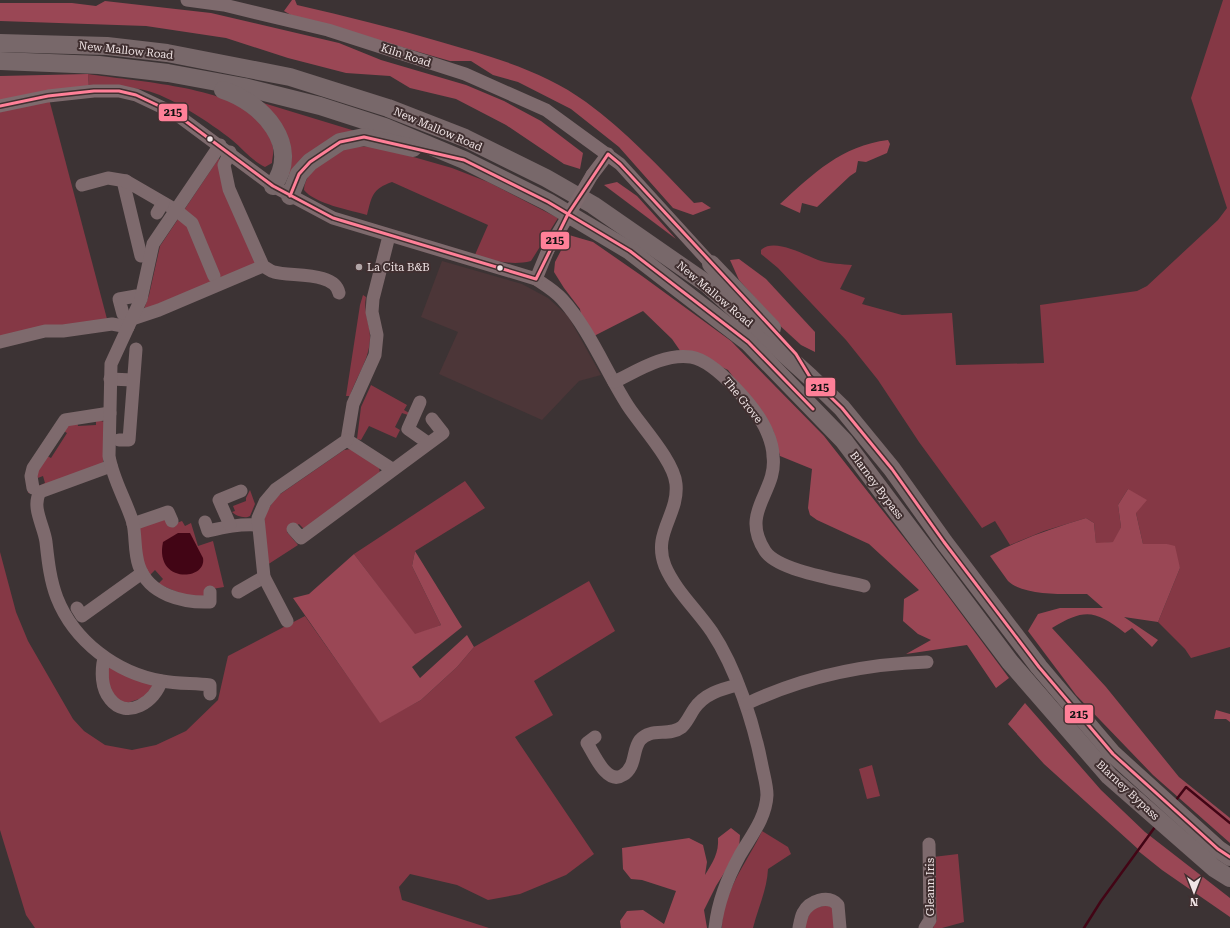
<svg xmlns="http://www.w3.org/2000/svg" width="1230" height="928" viewBox="0 0 1230 928" font-family="'Roboto Serif',serif">
  <style>
    .built { fill: #4c3638 }
    .green { fill: #853845 }
    .forest { fill: #9a4755 }
    .water { fill: #420515 }
    .lines { fill: none; stroke-linecap: round; stroke-linejoin: round }
    .stream { stroke: #420515; stroke-width: 2.5 }
    .minor { stroke: #7e6a6d; stroke-width: 13 }
    .highway { stroke: #78686a; stroke-width: 18 }
    .minor-bridge { stroke: #7e6a6d; stroke-width: 13 }
    .bus-1-casing { stroke: #402f30; stroke-width: 6 }
    .bus-1 { stroke: #ff8098; stroke-width: 3 }
    .bus-dot { fill: #f0e4e5; stroke: #402f30; stroke-width: 1.5 }
    .poi-dot { fill: #b1a6a7; stroke: #402f30; stroke-width: 1.5 }
    .labels { text-anchor: middle; stroke-width: 4; stroke-linejoin: round; paint-order: stroke }
    .street-label { font-size: 11px; fill: #f0e4e5; stroke: #402f30 }
    .poi-label { font-size: 11px; fill: #f0e4e5; stroke: #402f30; text-anchor: start }
    .line-badge { stroke: #402f30; stroke-width: 1.5 }
    .pale-badge-label { font-size: 11px; text-anchor: middle; font-weight: bold; fill: #111 }
  </style>
  <rect width="100%" height="100%" fill="#3c3334"/>
  <polygon class="built" points="442,261 522,284 548,298 568,316 601,375 579,381 542,420 439,374 458,332 421,317"/>
  <g class="green">
    <path d="M1223,0H1230V647L1191,658L1185,649L1158,622L1180,568L1167,544H1143L1136,513L1128,489L1118,505L1121,527L1114,542L1096,544L1094,523L1086,518L1044,531L1010,545L995,521L982,528L919,442L878,380L846,340L778,268L761,254V250C774,237 806,256 821,261C831,264 842,264 852,265L840,289L865,298L862,304L902,315L952,313L956,365L1044,363L1040,305L1137,291L1147,286L1218,220L1227,208L1191,98Z"/>
    <path d="M88,74C133,81 218,86 253,114C262,121 272,137 273,148C274,153 272,159 272,163L265,167C252,161 243,149 232,140C212,124 169,95 144,90C126,86 107,88 89,89Z"/>
    <polygon points="49,99 107,319 0,339 0,112"/>
    <polygon points="260,102 365,134 289,184 289,166"/>
    <path d="M375,146L452,168L488,182L558,218L531,261C511,266 494,260 474,257L488,225L392,182C372,189 372,196 367,215C350,210 315,204 304,190C305,169 334,150 353,147C360,146 368,147 375,146Z"/>
    <polygon points="219,158 256,261 253,266 143,312 149,295 160,246"/>
    <path d="M363,295L366,297C363,311 370,323 370,337C370,359 357,375 350,396H346L360,305Z"/>
    <polygon points="371,385 407,405 404,410 409,413 408,415 402,413 395,427 400,430 396,438 369,426 361,440 357,439 361,407"/>
    <polygon points="96,419 104,422 103,463 28,493 28,491 45,483 43,476 35,479 45,455 51,458 67,433 62,430 77,420 78,426 96,425"/>
    <polygon points="351,449 379,466 380,474 305,530 299,524 287,532 298,545 267,565 264,516 276,497 344,450"/>
    <polygon points="465,481 485,508 415,551 412,566 441,625 415,635 354,554"/>
    <path d="M250,490L255,504L250,516C245,519 236,516 232,512L235,511L233,506L246,501V498Z"/>
    <polygon points="165,518 168,526 182,521 185,526 191,523 198,546 213,541 224,587 206,590 206,595 194,599 158,584 163,579 155,570 150,575 143,564 138,528"/>
    <polygon points="0,552 16,612 28,641 73,719 84,731 105,745 132,750 156,745 186,731 218,700 228,656 305,616 380,722 421,700 457,667 474,647 589,581 615,631 534,681 553,715 515,737 594,854 566,875 520,894 488,900 457,885 410,874 399,887 402,900 489,928 35,928 26,915 0,830"/>
    <polygon points="110,667 154,686 148,696 124,704 110,694 106,668"/>
    <polygon points="872,765 880,796 867,799 859,769"/>
    <path d="M762,831L788,847L791,854L768,869C767,890 758,908 753,928H722C722,892 747,863 762,831Z"/>
    <polygon points="958,854 964,922 942,928 933,928 937,919 932,877 933,857"/>
    <polygon points="827,905 833,908 836,928 803,928 812,909"/>
  </g>
  <g class="forest">
    <path d="M292,0H295L297,5C346,16 393,28 441,42C490,56 544,71 586,102C626,131 659,167 694,203L702,202L711,208L693,215L673,208L619,147L571,109L518,82L493,75L471,61H450L291,15L284,11Z"/>
    <polygon points="105,1 211,13 339,43 381,60 466,85 504,101 541,121 583,153 580,169 564,164 506,125 456,99 410,88 390,76 346,73 288,58 226,38 146,26 0,21 0,3 72,3 96,6"/>
    <polygon points="88,74 89,89 0,106 0,76"/>
    <path d="M888,140L890,144L887,153L866,162L858,161L856,172L850,176L817,207L802,203L800,213L780,204C814,173 841,146 888,140Z"/>
    <polygon points="617,182 637,196 676,239 604,185"/>
    <polygon points="569,235 593,242 642,276 731,341 824,436 919,557 1009,678 996,688 967,645 906,654 931,640 918,634 903,621 904,599 919,590 869,544 817,520 810,515 808,508 812,469 780,456 773,430 728,370 691,353 681,352 672,339 643,311 594,336 582,321 580,309 564,288 554,272 555,262"/>
    <polygon points="739,259 766,279 815,332 815,352 801,345 777,323 739,280 730,260"/>
    <path d="M1128,489L1147,500L1136,513L1143,544H1167L1175,546L1180,568L1158,622L1124,617L1158,640L1152,647L1132,628L1125,633C1095,610 1085,608 1052,628L1106,687L1179,777L1230,818V843L1153,775L1076,695L1028,631L1038,614L1060,608H1103L1087,594C1067,594 1023,596 1008,581C1002,573 996,564 990,556C1020,539 1053,528 1086,518L1094,523L1096,543L1113,542L1121,527L1118,505Z"/>
    <polygon points="415,551 462,627 412,667 420,678 467,635 474,647 457,667 421,700 380,723 293,598 309,594 354,554 415,634 441,625 412,566"/>
    <polygon points="1025,703 1101,790 1145,832 1230,898 1230,917 1162,870 1137,850 1138,849 1044,764 1008,724"/>
    <polygon points="1216,710 1230,714 1230,722 1226,719 1214,719"/>
    <path d="M731,828L740,835L739,849L716,886L704,910L707,928H621L620,921L627,911L643,910L664,924L676,891L642,880L631,879L623,869L622,848L689,838L703,845L707,862L705,875C713,862 719,853 718,838Z"/>
  </g>
  <path class="water" d="M178,533H190L203,558C207,581 154,584 163,542Z"/>
  <g class="lines">
    <g class="stream">
      <polyline points="1176,800 1186,787 1230,823"/>
      <polyline points="1084,928 1101,901 1155,827"/>
    </g>
    <g class="minor">
      <polyline points="187,0 224,5 328,30 465,74 546,110 620,164 711,264"/>
      <path d="M0,106L48,96L94,91H119L136,95L176,114L273,186L333,218L536,279C545,285 555,291 562,299C590,330 606,372 628,406C641,426 674,461 676,484C679,515 652,533 665,566C675,590 697,610 712,632C736,668 754,724 762,766C764,776 767,786 767,795C766,818 751,836 740,855C727,879 718,901 715,928"/>
      <path d="M230,152L224,165L229,189L263,266C267,268 270,271 274,272C290,277 335,271 339,293"/>
      <polyline points="592,175 608,154"/>
      <polyline points="126,181 124,185 141,256"/>
      <polyline points="82,185 108,178 126,181 176,210 192,223 214,276"/>
      <polyline points="157,213 163,203"/>
      <polyline points="536,279 548,250"/>
      <polyline points="123,314 119,299 136,296 141,297"/>
      <polyline points="132,319 159,310 263,266"/>
      <polyline points="0,342 45,331 63,331 112,324 128,327"/>
      <polyline points="110,379 133,380"/>
      <path d="M614,382C637,371 664,353 691,357C716,361 758,410 767,432C770,439 773,448 773,456C778,492 739,511 765,551C778,571 840,580 864,586"/>
      <polyline points="420,402 408,429 428,443"/>
      <polyline points="119,440 129,440 136,349"/>
      <polyline points="347,440 353,404 375,355 377,335 372,312 373,299 389,236"/>
      <polyline points="347,440 392,469"/>
      <path d="M111,466L40,492C31,507 44,526 46,542C48,560 50,580 57,598C74,641 116,673 162,681C178,684 195,683 210,685V694"/>
      <polyline points="33,488 31,476 33,468 65,420 110,413"/>
      <path d="M205,522L208,531C225,527 239,524 257,525"/>
      <polyline points="133,524 168,512 172,521"/>
      <polyline points="230,525 219,500 241,491"/>
      <polyline points="293,529 301,538 443,433 432,419"/>
      <path d="M210,592V602C183,603 149,595 139,566C134,552 136,537 133,523C126,500 113,480 109,456L111,364L141,299L153,244L220,145"/>
      <polyline points="238,592 264,577"/>
      <polyline points="77,608 82,616 142,573"/>
      <polyline points="287,621 264,577 258,518 265,502 276,489 347,440"/>
      <path d="M104,658C101,671 101,688 110,699C127,721 156,701 161,681"/>
      <path d="M746,704C803,677 864,664 927,662"/>
      <path d="M595,737L587,743C594,754 607,786 623,775C627,773 629,770 631,766C635,758 634,748 640,740C651,727 669,737 682,727C687,722 690,715 694,709C704,694 721,689 738,685"/>
      <path d="M799,928C800,923 801,917 803,913C809,901 828,894 838,905L840,928"/>
      <polyline points="925,928 930,920 929,844"/>
    </g>
    <g class="highway">
      <polyline points="0,43 107,46 167,53 290,77 388,108 465,138 546,178 593,205 707,284 810,377 842,408 892,469 944,542 1039,667 1113,754 1218,849 1230,857"/>
      <polyline points="0,61 99,65 168,73 244,87 320,106 385,127 464,160 548,202 630,251 748,342 844,441 1010,662 1109,776 1214,868 1230,878"/>
      <path d="M223,90C263,103 302,146 273,186"/>
      <polyline points="290,196 299,174 310,162 340,142 364,137 413,148"/>
      <polyline points="711,264 772,328"/>
    </g>
    <polyline class="minor-bridge" points="548,250 592,175"/>
    <g class="bus-1-casing">
      <g id="bus-1">
        <polyline points="0,106 48,96 94,91 119,91 136,95 176,114 273,186 333,218 536,279 568,214 608,154 620,164 796,354 810,377 842,408 892,469 944,542 1039,667 1113,754 1218,849 1230,857"/>
        <polyline points="290,196 299,174 310,162 340,142 364,137 464,160 548,202 630,251 748,342 813,409"/>
      </g>
    </g>
    <use href="#bus-1" class="bus-1"/>
  </g>
  <g class="bus-dot">
    <circle cx="210" cy="139" r="3.5"/>
    <circle cx="500" cy="268" r="3.5"/>
  </g>
  <circle class="poi-dot" cx="359" cy="267" r="4"/>
  <g class="labels">
    <g class="street-label">
      <text transform="translate(126 50) rotate(6)" y="4">New Mallow Road</text>
      <text transform="translate(406 55) rotate(18)" y="4">Kiln Road</text>
      <text transform="translate(438 129) rotate(23)" y="4">New Mallow Road</text>
      <text transform="translate(715 294) rotate(40)" y="4">New Mallow Road</text>
      <text transform="translate(743 400) rotate(51)" y="4">The Grove</text>
      <text transform="translate(877 485) rotate(53)" y="4">Blarney Bypass</text>
      <text transform="translate(1128 790) rotate(43)" y="4">Blarney Bypass</text>
      <text transform="translate(930 887) rotate(-90)" y="4">Gleann Iris</text>
    </g>
    <g class="poi-label">
      <text x="367" y="271">La Cita B&amp;B</text>
    </g>
  </g>
  <g class="line-badge">
    <rect x="158" y="103" width="30" height="19" rx="4" fill="#ff8098"/>
    <rect x="540" y="231" width="30" height="19" rx="4" fill="#ff8098"/>
    <rect x="805" y="377" width="31" height="20" rx="4" fill="#ff8098"/>
    <rect x="1064" y="704" width="30" height="20" rx="4" fill="#ff8098"/>
  </g>
  <g class="pale-badge-label">
    <text x="173" y="116">215</text>
    <text x="555" y="244">215</text>
    <text x="820" y="391">215</text>
    <text x="1079" y="718">215</text>
  </g>
  <g transform="translate(1194 892) rotate(180)" stroke="#402f30" stroke-width="3" paint-order="stroke">
  <path d="M0-3L7 15L0 10L-7 15Z" fill="#f0e4e5"/>
  <text y="-6" font-size="11" font-weight="bold" text-anchor="middle" fill="#f0e4e5">N</text>
  </g>
</svg>
